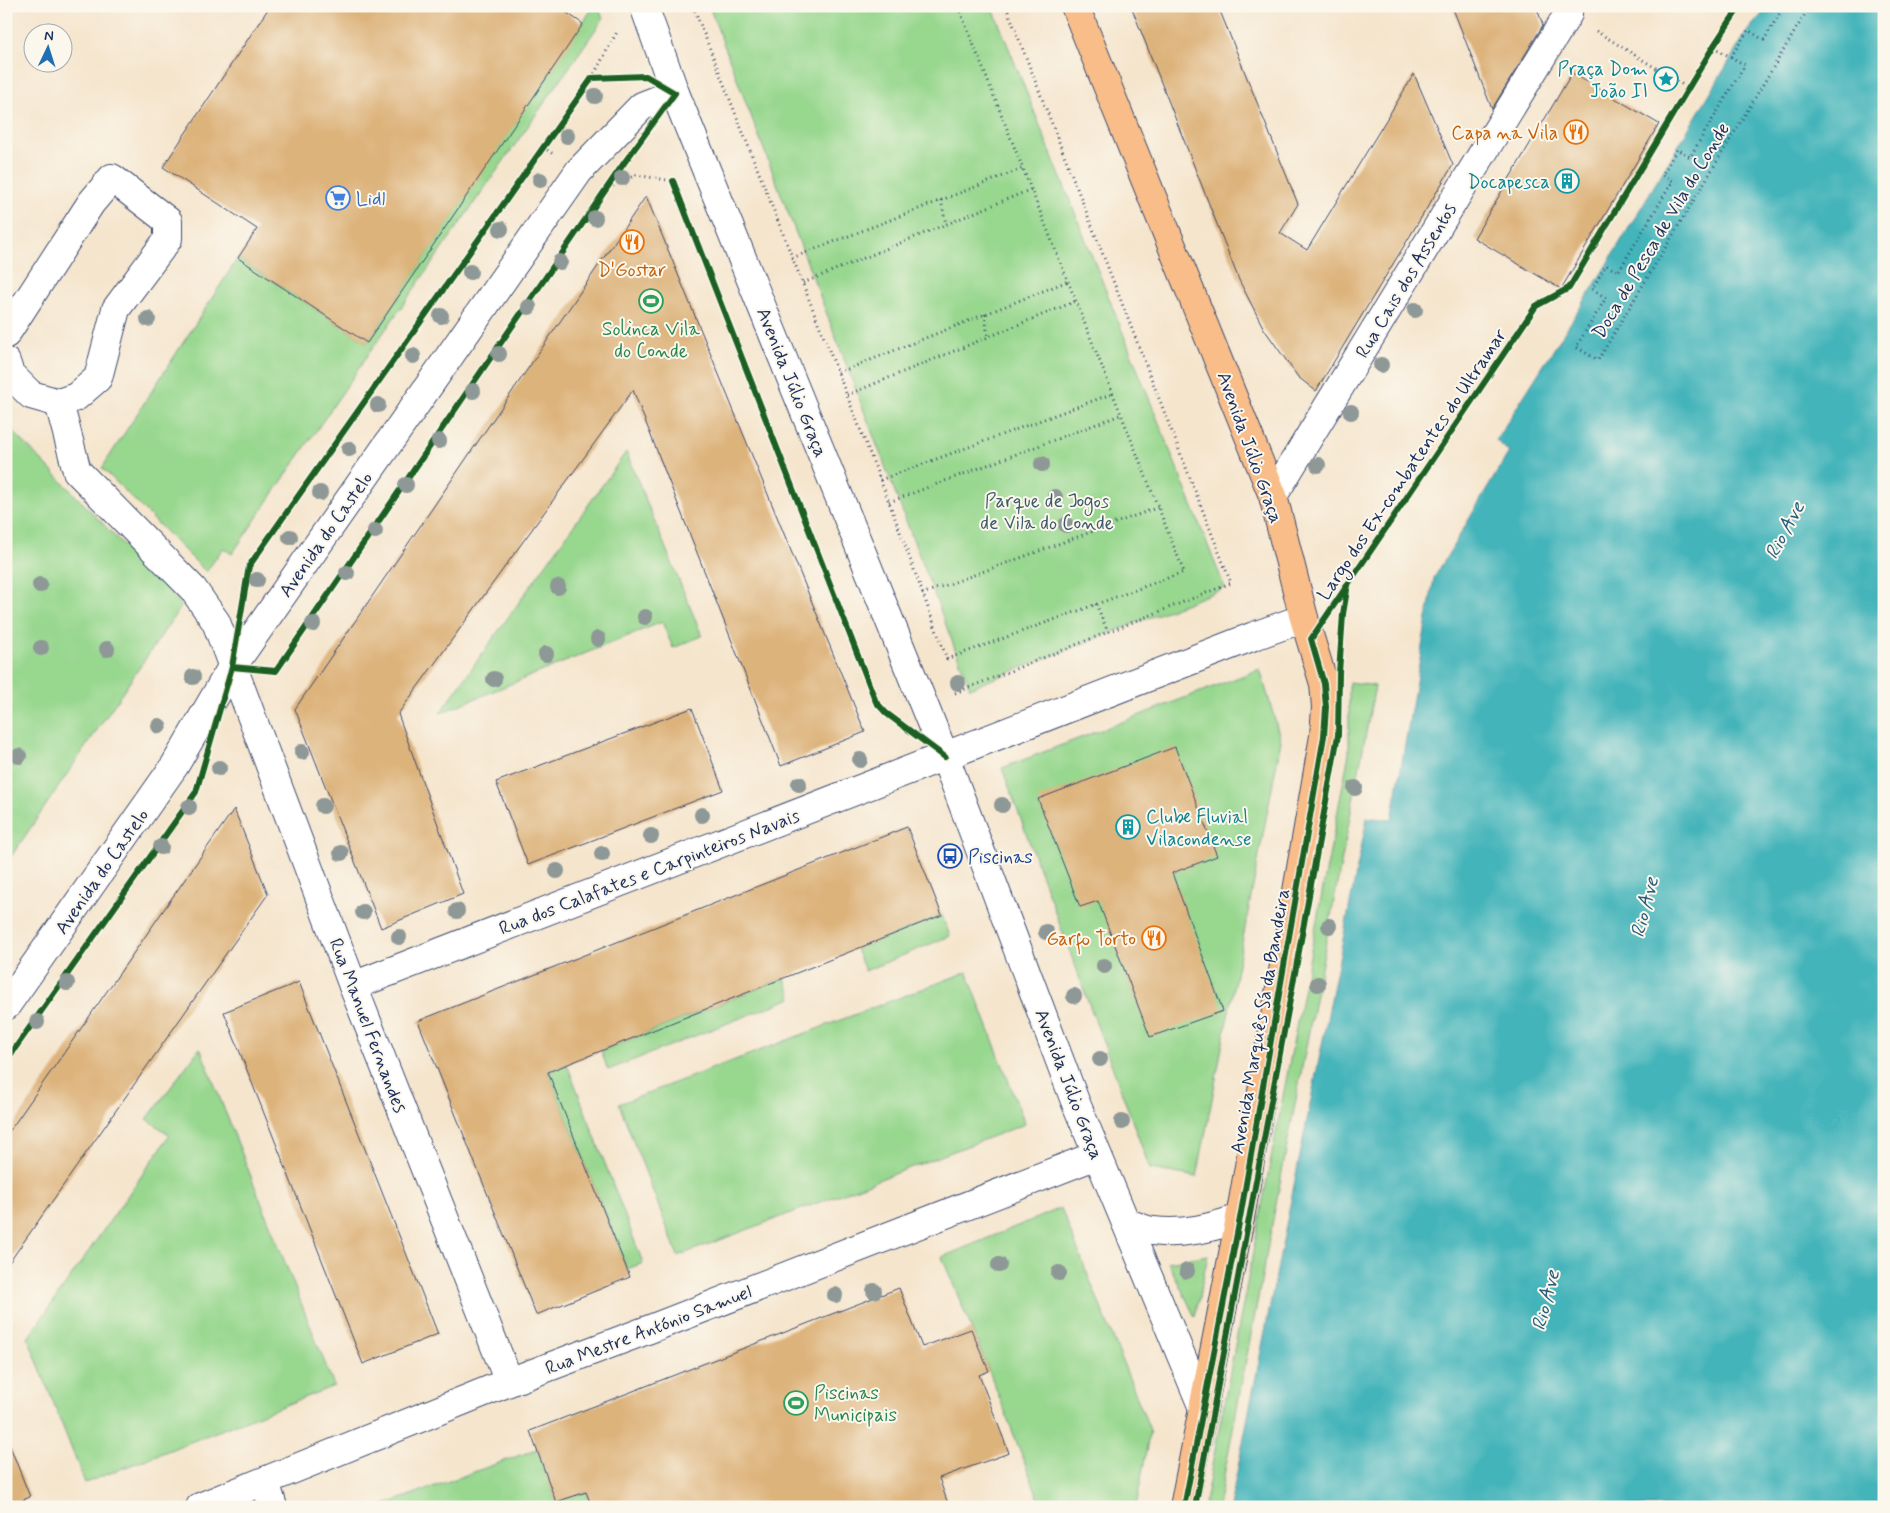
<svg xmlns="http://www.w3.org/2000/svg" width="1890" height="1513" viewBox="0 0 1890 1513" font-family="Mynerve,sans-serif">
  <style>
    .green { fill: #97d78e; stroke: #598376 }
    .water { fill: #43b4ba; stroke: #2f728c }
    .building { fill: #ddb37c }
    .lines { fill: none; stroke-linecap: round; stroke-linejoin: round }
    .minor-casing { stroke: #3c4a6f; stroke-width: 30 }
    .major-casing { stroke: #3c4a6f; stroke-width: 30 }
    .path { stroke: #3c4a6f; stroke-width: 3; stroke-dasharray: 1 4; stroke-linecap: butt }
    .minor { stroke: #fff; stroke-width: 28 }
    .major { stroke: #f8bd89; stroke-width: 28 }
    .cycleway-casing { stroke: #fbf7ec; stroke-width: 9 }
    .cycleway { stroke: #1b5e20; stroke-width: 6 }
    .tree { fill: #8e9897 }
    .labels { text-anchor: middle; stroke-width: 4; stroke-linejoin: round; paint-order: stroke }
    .culture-label { font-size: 19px; fill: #0d838f; stroke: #fbf7ec; text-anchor: end }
    .food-label { font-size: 19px; fill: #c56008; stroke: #fbf7ec; text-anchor: end }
    .shop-label { font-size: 19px; fill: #366cbe; stroke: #fbf7ec; text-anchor: start }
    .street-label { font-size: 19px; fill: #1b2f5e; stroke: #fbf7ec }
    .leisure-label { font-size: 19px; fill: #27864d; stroke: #fbf7ec }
    .park-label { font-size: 19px; fill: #3a596a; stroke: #fbf7ec }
    .transit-label { font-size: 19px; fill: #164399; stroke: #fbf7ec; text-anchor: start }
    .water-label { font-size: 20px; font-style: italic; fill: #295e7e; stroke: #fbf7ec }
  </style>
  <rect width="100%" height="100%" fill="#fbf7ec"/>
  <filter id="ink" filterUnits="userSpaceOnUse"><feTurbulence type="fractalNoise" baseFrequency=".02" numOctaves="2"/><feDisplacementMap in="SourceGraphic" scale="10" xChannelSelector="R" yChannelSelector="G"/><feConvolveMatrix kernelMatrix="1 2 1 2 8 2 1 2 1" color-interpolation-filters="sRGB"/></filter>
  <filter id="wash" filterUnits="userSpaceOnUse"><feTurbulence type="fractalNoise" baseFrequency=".0096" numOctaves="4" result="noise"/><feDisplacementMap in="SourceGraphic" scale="20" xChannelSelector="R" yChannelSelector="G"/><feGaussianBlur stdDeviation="1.12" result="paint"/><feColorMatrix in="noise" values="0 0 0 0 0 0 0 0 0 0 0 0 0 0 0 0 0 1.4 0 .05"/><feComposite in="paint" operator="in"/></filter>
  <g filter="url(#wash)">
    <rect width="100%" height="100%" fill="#f5e5cd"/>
    <g class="green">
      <polygon points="594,6 598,6 603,19 372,349 232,554 223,548 206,572 102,468 238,258 367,343"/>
      <polygon points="709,6 992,6 1225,588 970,688"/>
      <polygon points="6,424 182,605 6,864"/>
      <polygon points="626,452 702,636 673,648 662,622 440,713"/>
      <polygon points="1260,669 1281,741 1197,1177 1150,1169 1002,768"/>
      <polygon points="1349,682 1375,686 1218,1507 1204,1507 1349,753"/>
      <polygon points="942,915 950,936 865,971 856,949"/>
      <polygon points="967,972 1025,1124 678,1256 619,1104"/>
      <polygon points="785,978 792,998 608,1070 601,1051"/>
      <polygon points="200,1048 334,1386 85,1483 28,1338 170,1135 147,1119"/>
      <polygon points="567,1064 643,1263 627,1269 548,1072"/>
      <polygon points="1061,1208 1150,1430 1136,1507 1042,1507 989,1371 942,1257"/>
      <polygon points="1208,1255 1195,1317 1168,1262"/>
      <polygon points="537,1449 556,1501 586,1492 592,1507 378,1507"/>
    </g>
    <polygon class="water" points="1769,6 1884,6 1884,1507 1230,1507 1367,818 1392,819 1434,578 1509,452 1496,440 1592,289 1748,30"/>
    <g id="blocks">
      <g class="building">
        <polygon points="270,6 557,6 583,24 367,343 238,258 257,229 163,167"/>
        <polygon points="1131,6 1218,6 1298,204 1280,233 1307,250 1414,74 1453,165 1316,391 1298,377 1264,329 1239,280"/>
        <polygon points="1452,6 1536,6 1543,25 1492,109"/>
        <polygon points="1572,73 1659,124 1561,289 1474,238"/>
        <polygon points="646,196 865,732 781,766 633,390 398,714 463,894 381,928 295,709"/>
        <polygon points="692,708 723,790 528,865 496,782"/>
        <polygon points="1175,747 1217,856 1172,873 1223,1011 1150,1037 1098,901 1080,907 1038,799"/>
        <polygon points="234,809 268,894 6,1267 6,1136"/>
        <polygon points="907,827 942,915 548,1072 630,1277 536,1315 418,1021"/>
        <polygon points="299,982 438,1334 363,1364 224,1012"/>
        <polygon points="899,1288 922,1347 971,1329 989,1371 979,1375 1009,1453 939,1478 949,1507 592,1507 586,1492 556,1502 530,1431"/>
        <polygon points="6,1436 30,1497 6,1507"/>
      </g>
    </g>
  </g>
  <g filter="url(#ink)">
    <use href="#blocks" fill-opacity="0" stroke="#3c4a6f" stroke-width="1"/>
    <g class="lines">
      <g class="minor-casing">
        <g id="minor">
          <polyline points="644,6 675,93 945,757 1075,1101 1203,1408"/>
          <polyline points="6,334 91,203 112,178 168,221 168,239 116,309 98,378 76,397 59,403 31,395 10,374 6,362"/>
          <polyline points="59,403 77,471 193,589 216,622 353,986 509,1382"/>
          <polyline points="1273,496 1568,14 1565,6"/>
          <polyline points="353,986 1254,636 1304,618"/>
          <polyline points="6,1006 175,765 232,667 579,171 642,106 675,93"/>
          <path d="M1127,1223C1135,1225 1144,1230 1153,1231C1183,1235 1211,1228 1240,1218"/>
          <polyline points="265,1481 273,1507"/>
          <polyline points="200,1507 509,1382 650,1329 1097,1155"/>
        </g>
      </g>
      <g class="major-casing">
        <polyline id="major" points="1075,6 1273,496 1304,618 1324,684 1326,707 1324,736 1240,1218 1184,1507"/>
      </g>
      <g class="path">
        <polyline points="693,6 889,502 947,659 1184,572 958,6"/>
        <polyline points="1596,31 1688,88"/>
        <polyline points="1713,47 1745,65 1690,157 1677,149 1662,175 1673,181 1618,272 1606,265 1592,289 1606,298 1576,347 1598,360 1807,11 1798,6"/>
        <polyline points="1731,57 1748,30 1764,40 1784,6"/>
        <polyline points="592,78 618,30"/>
        <polyline points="543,147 553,154"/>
        <polyline points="613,186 636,175 673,181"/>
        <polyline points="941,200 946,224"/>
        <polyline points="792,258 1024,168"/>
        <polyline points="803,283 1032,189"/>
        <polyline points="985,314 988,338"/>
        <polyline points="838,373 1068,281"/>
        <polyline points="847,395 1076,301"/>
        <polyline points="880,480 1114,393"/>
        <polyline points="889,502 1123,414"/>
        <polyline points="922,594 1159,507"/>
        <polyline points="1096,604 1108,632"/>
        <polyline points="1335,604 1536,306 1569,288 1713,47 1740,6"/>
        <polyline points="955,693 1231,583 1006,6"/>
      </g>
      <use href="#minor" class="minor"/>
      <use href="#major" class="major"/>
      <g class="cycleway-casing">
        <g id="cycleway">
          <polyline points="673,181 876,702 886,713 945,757"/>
          <polyline points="6,1061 196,792 232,667 276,671 624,163 675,93 646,76 592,78 249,566 232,667"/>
          <polyline points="1184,1507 1240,1218 1324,736 1326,707 1324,684 1311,639 1536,306 1569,288 1713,47 1740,6"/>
          <polyline points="1195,1507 1295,973 1338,735 1339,673 1343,614 1347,590"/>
        </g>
      </g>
      <use href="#cycleway" class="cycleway"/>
    </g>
    <g class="tree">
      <circle cx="595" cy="96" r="8"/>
      <circle cx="567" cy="136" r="8"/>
      <circle cx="622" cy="178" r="8"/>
      <circle cx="540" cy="180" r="8"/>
      <circle cx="595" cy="218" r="8"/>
      <circle cx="501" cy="229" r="8"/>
      <circle cx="560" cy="262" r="8"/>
      <circle cx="470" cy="272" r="8"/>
      <circle cx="529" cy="307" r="8"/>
      <circle cx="1415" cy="310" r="8"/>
      <circle cx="441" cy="316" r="8"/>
      <circle cx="148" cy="319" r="8"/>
      <circle cx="499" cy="354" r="8"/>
      <circle cx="413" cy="356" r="8"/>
      <circle cx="1381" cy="365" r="8"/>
      <circle cx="473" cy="391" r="8"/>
      <circle cx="378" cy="405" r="8"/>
      <circle cx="1351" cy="412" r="8"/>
      <circle cx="439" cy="441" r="8"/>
      <circle cx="349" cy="449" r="8"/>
      <circle cx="1042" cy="464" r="8"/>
      <circle cx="1318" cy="465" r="8"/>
      <circle cx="406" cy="485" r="8"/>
      <circle cx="320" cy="493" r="8"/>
      <circle cx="1055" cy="497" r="8"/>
      <circle cx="1066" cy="525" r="8"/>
      <circle cx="375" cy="531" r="8"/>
      <circle cx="290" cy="537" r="8"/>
      <circle cx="347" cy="573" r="8"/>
      <circle cx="257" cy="580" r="8"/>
      <circle cx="40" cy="585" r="8"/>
      <circle cx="558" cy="587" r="8"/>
      <circle cx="645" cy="617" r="8"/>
      <circle cx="313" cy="624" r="8"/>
      <circle cx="598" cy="639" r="8"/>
      <circle cx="41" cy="648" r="8"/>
      <circle cx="107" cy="649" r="8"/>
      <circle cx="546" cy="654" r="8"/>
      <circle cx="193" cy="677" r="8"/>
      <circle cx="494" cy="679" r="8"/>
      <circle cx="958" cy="683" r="8"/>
      <circle cx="159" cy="726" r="8"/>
      <circle cx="302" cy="752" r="8"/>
      <circle cx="19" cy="756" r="8"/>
      <circle cx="860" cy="760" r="8"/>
      <circle cx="219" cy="768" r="8"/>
      <circle cx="799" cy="784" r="8"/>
      <circle cx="1355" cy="788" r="8"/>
      <circle cx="1002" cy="805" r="8"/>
      <circle cx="323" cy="806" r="8"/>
      <circle cx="189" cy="807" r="8"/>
      <circle cx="702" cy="815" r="8"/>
      <circle cx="651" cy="836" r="8"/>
      <circle cx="161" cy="847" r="8"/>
      <circle cx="341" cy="853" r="8"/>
      <circle cx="602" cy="854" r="8"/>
      <circle cx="557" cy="871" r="8"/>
      <circle cx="457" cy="911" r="8"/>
      <circle cx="363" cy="912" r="8"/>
      <circle cx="1329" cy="926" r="8"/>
      <circle cx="1046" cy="932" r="8"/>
      <circle cx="399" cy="937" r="8"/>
      <circle cx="1104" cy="966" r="8"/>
      <circle cx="67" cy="983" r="8"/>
      <circle cx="1318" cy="984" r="8"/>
      <circle cx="1074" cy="996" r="8"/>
      <circle cx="37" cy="1022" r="8"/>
      <circle cx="1100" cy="1059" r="8"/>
      <circle cx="1122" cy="1122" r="8"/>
      <circle cx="999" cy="1265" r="8"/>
      <circle cx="1187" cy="1271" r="8"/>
      <circle cx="1059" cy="1273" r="8"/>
      <circle cx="874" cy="1291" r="8"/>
      <circle cx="835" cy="1295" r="8"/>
    </g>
  </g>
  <defs>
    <g id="sight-ring" transform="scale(1.25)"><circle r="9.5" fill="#fbf7ec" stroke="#0f9aa8" stroke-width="1.5"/><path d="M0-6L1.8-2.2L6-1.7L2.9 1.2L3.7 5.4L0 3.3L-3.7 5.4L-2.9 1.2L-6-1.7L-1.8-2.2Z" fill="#0f9aa8"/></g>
    <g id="restaurant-ring" transform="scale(1.25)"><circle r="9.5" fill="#fbf7ec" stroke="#e8710a" stroke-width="1.5"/><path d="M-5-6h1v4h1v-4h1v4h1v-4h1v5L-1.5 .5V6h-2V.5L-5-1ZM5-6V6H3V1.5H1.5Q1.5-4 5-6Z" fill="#e8710a"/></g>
    <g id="building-ring" transform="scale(1.25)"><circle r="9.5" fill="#fbf7ec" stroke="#0f9aa8" stroke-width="1.5"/><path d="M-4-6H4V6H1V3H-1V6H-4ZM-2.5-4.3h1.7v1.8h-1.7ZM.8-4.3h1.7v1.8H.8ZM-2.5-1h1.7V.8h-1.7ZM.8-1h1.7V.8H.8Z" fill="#0f9aa8"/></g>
    <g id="supermarket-ring" transform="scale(1.25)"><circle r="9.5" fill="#fbf7ec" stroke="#3f7fe0" stroke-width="1.5"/><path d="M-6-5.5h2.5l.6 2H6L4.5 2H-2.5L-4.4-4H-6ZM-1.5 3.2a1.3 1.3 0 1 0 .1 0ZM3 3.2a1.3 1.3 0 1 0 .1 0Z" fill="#3f7fe0"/></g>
    <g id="stadium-ring" transform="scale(1.25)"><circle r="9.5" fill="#fbf7ec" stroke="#2e9e5b" stroke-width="1.5"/><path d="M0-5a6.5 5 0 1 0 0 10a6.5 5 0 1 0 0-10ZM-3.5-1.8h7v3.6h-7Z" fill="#2e9e5b"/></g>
    <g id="bus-ring" transform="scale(1.25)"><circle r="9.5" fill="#fbf7ec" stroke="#1a4fb4" stroke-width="1.5"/><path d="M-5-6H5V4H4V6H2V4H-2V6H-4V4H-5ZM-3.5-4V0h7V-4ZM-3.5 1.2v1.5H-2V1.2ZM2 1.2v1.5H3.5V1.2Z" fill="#1a4fb4"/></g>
  </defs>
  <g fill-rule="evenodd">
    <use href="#sight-ring" x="1666" y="79"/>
    <use href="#restaurant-ring" x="1576" y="132"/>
    <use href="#building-ring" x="1567" y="181"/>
    <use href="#supermarket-ring" x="338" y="198"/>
    <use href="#restaurant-ring" x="632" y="242"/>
    <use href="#stadium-ring" x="651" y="301"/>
    <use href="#building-ring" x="1128" y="827"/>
    <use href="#bus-ring" x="950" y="856"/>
    <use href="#restaurant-ring" x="1154" y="938"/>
    <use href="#stadium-ring" x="796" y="1403"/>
  </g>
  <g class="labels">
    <g class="culture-label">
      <text x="1648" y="75">Praça Dom<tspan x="1648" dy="22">João II</tspan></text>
      <text x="1550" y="188">Docapesca</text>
      <text x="1146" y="823" text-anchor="start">Clube Fluvial<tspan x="1146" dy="22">Vilacondense</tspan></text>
    </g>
    <g class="food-label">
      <text x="1558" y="139">Capa na Vila</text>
      <text x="632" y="276" text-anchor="middle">D'Gostar</text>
      <text x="1136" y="945">Garfo Torto</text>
    </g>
    <g class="shop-label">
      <text x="356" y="205">Lidl</text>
    </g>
    <g class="street-label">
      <text transform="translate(1660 230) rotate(-59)" y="7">Doca de Pesca de Vila do Conde</text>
      <text transform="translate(1405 280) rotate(-59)" y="7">Rua Cais dos Assentos</text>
      <text transform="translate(793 382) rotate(68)" y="7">Avenida Júlio Graça</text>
      <text transform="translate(1251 447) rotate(70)" y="7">Avenida Júlio Graça</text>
      <text transform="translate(1411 464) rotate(-56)" y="7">Largo dos Ex-combatentes do Ultramar</text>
      <text transform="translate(325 534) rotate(-55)" y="7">Avenida do Castelo</text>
      <text transform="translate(101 871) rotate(-55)" y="7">Avenida do Castelo</text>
      <text transform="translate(649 871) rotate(-21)" y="7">Rua dos Calafates e Carpinteiros Navais</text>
      <text transform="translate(1259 1021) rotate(-80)" y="7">Avenida Marquês Sá da Bandeira</text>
      <text transform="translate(369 1025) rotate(69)" y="7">Rua Manuel Fernandes</text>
      <text transform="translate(1070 1084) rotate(69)" y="7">Avenida Júlio Graça</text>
      <text transform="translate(648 1329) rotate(-21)" y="7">Rua Mestre António Samuel</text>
    </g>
    <g class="leisure-label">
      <text x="651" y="335">Solinca Vila<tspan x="651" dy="22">do Conde</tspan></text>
      <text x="814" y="1399" text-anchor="start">Piscinas<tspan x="814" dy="22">Municipais</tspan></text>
    </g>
    <g class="park-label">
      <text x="1047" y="507">Parque de Jogos<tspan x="1047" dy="22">de Vila do Conde</tspan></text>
    </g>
    <g class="transit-label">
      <text x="968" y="863">Piscinas</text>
    </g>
    <g class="water-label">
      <text transform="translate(1784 530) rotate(-62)" y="7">Rio Ave</text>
      <text transform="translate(1644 907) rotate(-76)" y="7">Rio Ave</text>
      <text transform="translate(1545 1300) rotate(-76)" y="7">Rio Ave</text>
    </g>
  </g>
  <rect width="1890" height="1513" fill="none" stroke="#fbf7ec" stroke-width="25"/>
  <g transform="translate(48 48) rotate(4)"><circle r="24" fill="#fbf7ec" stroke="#a1a7b3"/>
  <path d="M0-4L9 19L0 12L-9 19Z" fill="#1f6fb2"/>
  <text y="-8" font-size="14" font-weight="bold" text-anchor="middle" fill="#1b2f5e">N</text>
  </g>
</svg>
